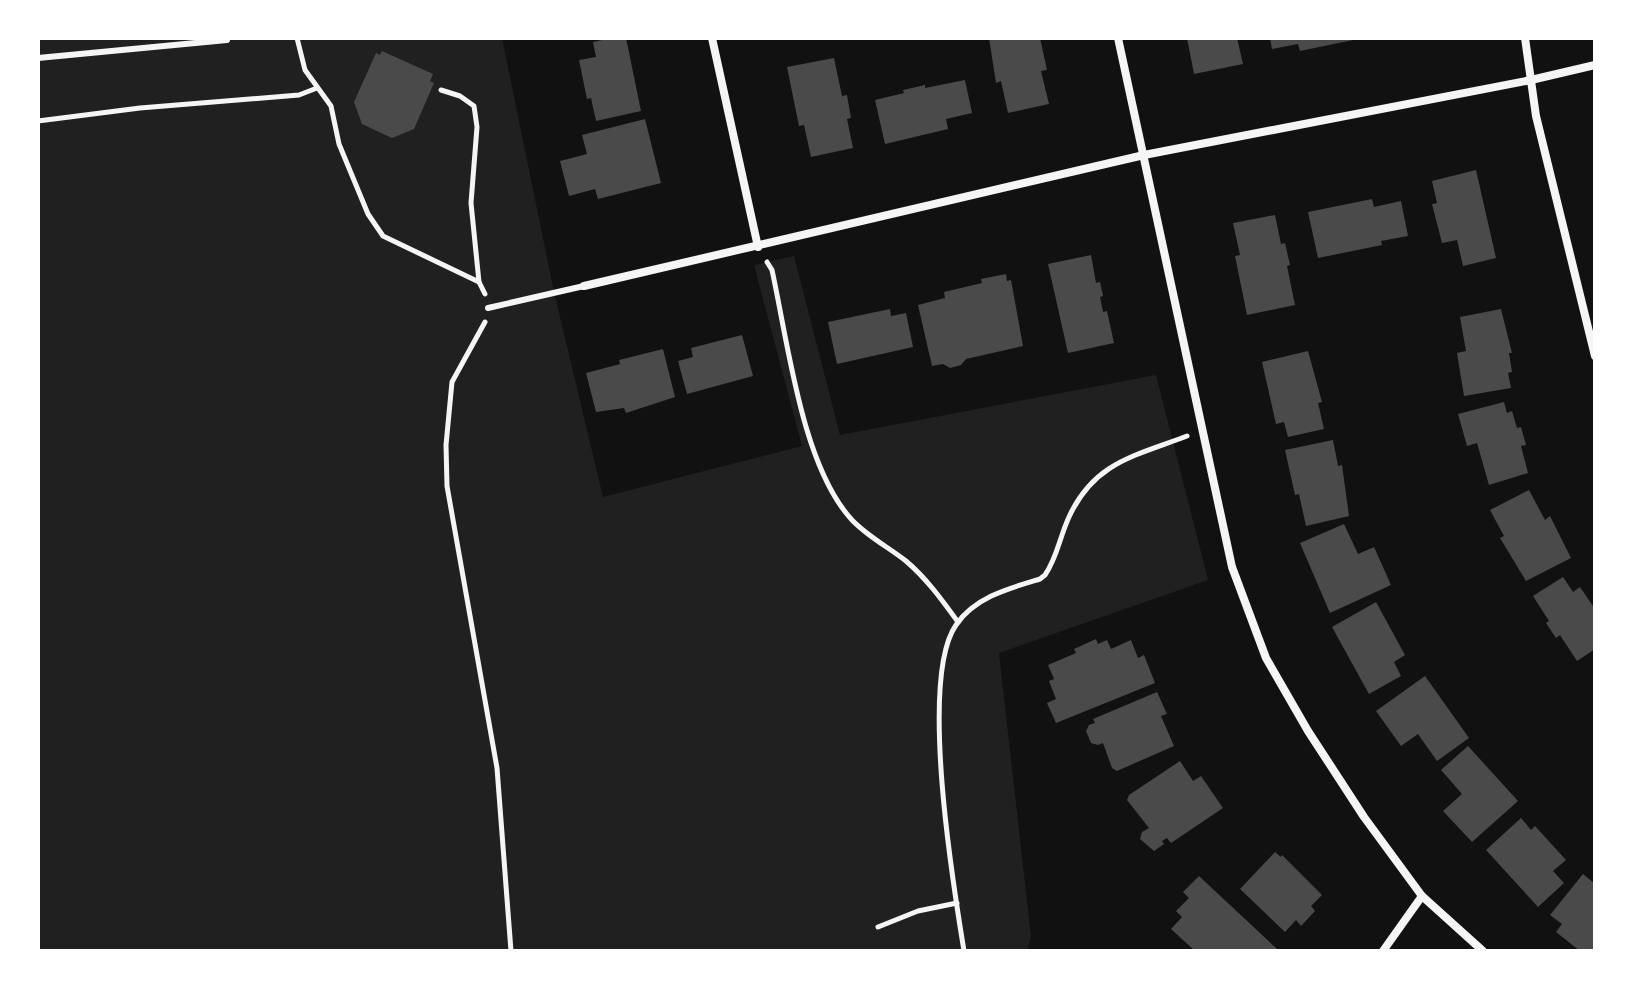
<svg xmlns="http://www.w3.org/2000/svg" width="1633" height="989" viewBox="0 0 1633 989" font-family="'Roboto Condensed',sans-serif">
  <style>
    .green { fill: #202020 }
    .building { fill: #4a4a4a }
    .lines { fill: none; stroke-linecap: round; stroke-linejoin: round }
    .path { stroke: #f5f5f5; stroke-width: 5 }
    .service { stroke: #f5f5f5; stroke-width: 6 }
    .minor { stroke: #f5f5f5; stroke-width: 8 }
  </style>
  <rect width="100%" height="100%" fill="#111"/>
  <polygon class="green" points="38,38 502,38 554,292 603,497 802,446 754,265 794,256 840,435 1156,375 1208,580 999,653 1031,937 1027,951 38,951"/>
  <g class="building">
    <polygon points="611,38 626,38 641,111 596,121 591,98 587,99 579,60 596,57 593,42"/>
    <polygon points="989,38 1040,38 1047,70 1041,71 1049,104 1008,113 1001,81 996,83"/>
    <polygon points="1187,38 1237,38 1243,64 1194,74"/>
    <polygon points="1270,38 1357,38 1358,39 1300,51 1298,44 1272,49"/>
    <polygon points="382,51 433,74 430,81 434,83 414,129 392,138 362,124 354,102 376,53 380,55"/>
    <polygon points="834,58 842,96 847,95 851,118 847,119 853,148 811,157 804,125 799,126 787,67"/>
    <polygon points="965,80 972,113 946,119 948,129 885,144 875,100 904,93 903,90 925,85 925,88"/>
    <polygon points="645,119 661,183 598,199 595,189 569,196 560,161 587,154 582,135"/>
    <polygon points="1476,170 1496,258 1463,266 1457,240 1442,243 1432,204 1437,203 1432,181"/>
    <polygon points="1372,199 1374,207 1401,201 1408,236 1381,241 1382,245 1318,258 1308,212"/>
    <polygon points="1275,215 1281,244 1285,243 1290,265 1287,266 1295,305 1247,315 1235,256 1240,255 1233,223"/>
    <polygon points="1091,255 1096,283 1100,282 1103,296 1100,297 1103,312 1107,311 1114,343 1068,353 1048,264"/>
    <polygon points="1006,274 1007,281 1011,280 1023,346 966,359 961,365 950,368 943,364 932,366 918,305 945,298 944,292 982,283 981,279"/>
    <polygon points="890,309 891,316 906,313 913,347 837,364 828,322"/>
    <polygon points="1501,309 1512,353 1509,353 1512,372 1508,373 1511,388 1464,396 1457,353 1466,351 1460,317"/>
    <polygon points="742,335 753,376 687,394 678,361 693,357 691,348"/>
    <polygon points="663,349 675,397 626,413 624,408 596,412 586,373 620,364 619,360"/>
    <polygon points="1308,351 1322,402 1318,403 1324,429 1288,437 1284,422 1276,424 1262,362"/>
    <polygon points="1504,402 1507,413 1512,411 1517,428 1521,427 1526,445 1521,446 1528,473 1489,485 1477,443 1467,446 1458,414"/>
    <polygon points="1333,440 1338,466 1342,465 1349,516 1306,526 1299,494 1295,495 1285,450"/>
    <polygon points="1529,490 1545,520 1550,516 1571,558 1526,581 1500,538 1504,536 1490,510"/>
    <polygon points="1344,524 1358,554 1374,547 1391,585 1330,613 1300,543"/>
    <polygon points="1563,577 1573,592 1580,587 1595,609 1595,649 1577,661 1560,635 1556,638 1546,623 1549,621 1533,596"/>
    <polygon points="1376,602 1405,655 1394,662 1401,676 1369,694 1332,627"/>
    <polygon points="1096,639 1098,644 1107,640 1111,649 1131,640 1138,658 1144,655 1155,683 1056,723 1047,703 1056,699 1049,681 1054,679 1048,665 1076,653 1074,649"/>
    <polygon points="1425,676 1469,738 1437,761 1418,734 1401,746 1376,711"/>
    <polygon points="1157,692 1167,714 1161,716 1174,746 1117,771 1112,768 1103,743 1098,745 1091,743 1086,731 1089,725 1095,723 1093,719"/>
    <polygon points="1468,746 1518,801 1472,842 1443,811 1462,794 1441,770"/>
    <polygon points="1180,761 1193,781 1201,776 1223,808 1171,843 1167,838 1162,841 1164,844 1154,851 1140,839 1142,832 1149,828 1127,800 1129,795"/>
    <polygon points="1521,818 1531,830 1535,826 1566,860 1553,871 1564,883 1538,907 1486,850"/>
    <polygon points="1275,852 1281,857 1282,855 1322,895 1311,906 1315,911 1301,926 1296,920 1285,932 1240,889"/>
    <polygon points="1583,874 1595,884 1595,951 1580,951 1556,932 1562,924 1550,915"/>
    <polygon points="1199,876 1277,949 1274,951 1195,951 1171,929 1182,917 1176,911 1189,898 1183,892"/>
  </g>
  <g class="lines">
    <g class="path">
      <polyline points="297,38 305,70 331,106 339,144 368,214 383,236 479,282 485,294"/>
      <polyline points="441,90 460,96 474,106 477,127 471,203 479,282"/>
      <polyline points="38,121 140,108 299,95 317,88"/>
      <path d="M767,262L772,270C788,343 802,466 852,520C867,536 888,547 906,561C927,579 942,600 958,622"/>
      <polyline points="485,322 452,382 446,445 447,486 497,768 511,951"/>
      <polyline points="878,927 918,911 957,903"/>
      <path d="M964,951C953,884 919,678 956,625C975,597 1010,588 1040,579L1045,575C1057,558 1060,536 1069,517C1094,462 1135,456 1187,436"/>
    </g>
    <g class="service">
      <polyline points="38,58 227,40 227,38"/>
      <polyline points="488,308 584,286"/>
    </g>
    <g class="minor">
      <polyline points="712,38 758,247"/>
      <polyline points="1118,38 1232,567 1266,658 1308,731 1364,817 1422,896 1483,951"/>
      <polyline points="1525,38 1536,116 1595,356"/>
      <polyline points="584,286 1144,155 1531,80 1595,65"/>
      <polyline points="1383,951 1422,896"/>
    </g>
  </g>
  <rect width="1633" height="989" fill="none" stroke="#ffffff" stroke-width="80"/>
</svg>
